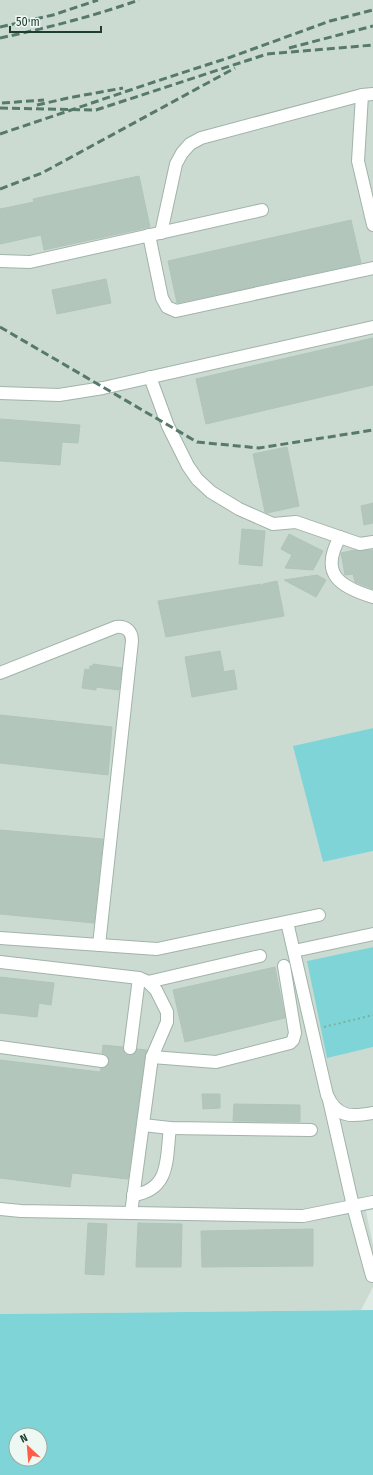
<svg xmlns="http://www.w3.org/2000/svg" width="373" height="1475" viewBox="0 0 373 1475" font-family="'Fira Sans Condensed',sans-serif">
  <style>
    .built { fill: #ccdbd2 }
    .water { fill: #7fd4d7; fill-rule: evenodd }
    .building { fill: #b3c6bc; stroke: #b0c5ba }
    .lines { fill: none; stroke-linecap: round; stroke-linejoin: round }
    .minor-casing { stroke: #a1b3aa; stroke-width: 14 }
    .path { stroke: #7bb29a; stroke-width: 2; stroke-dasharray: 2 3; stroke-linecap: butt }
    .minor { stroke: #fff; stroke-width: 12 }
    .rail { stroke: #57796c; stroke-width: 3; stroke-dasharray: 8 4; stroke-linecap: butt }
  </style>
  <rect width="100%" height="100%" fill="#deebe4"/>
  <polygon class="built" points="0,0 373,0 373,728 294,746 323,862 373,851 373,947 308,961 327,1057 373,1047 373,1195 363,1197 373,1245 373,1287 361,1310 0,1314"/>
  <g class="water">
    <polygon points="373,728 373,851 323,862 293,746"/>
    <polygon points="373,947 373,1047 327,1058 307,961"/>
    <path d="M373,1310V1475H0V1314ZM16,1435H40V1459H16Z"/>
  </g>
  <g class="building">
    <polygon points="139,176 150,227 44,250 41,235 0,244 0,209 34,202 33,199"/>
    <polygon points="351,220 361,263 177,303 168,261"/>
    <polygon points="106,279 111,303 57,314 52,290"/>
    <polygon points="373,338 373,385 206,424 196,379"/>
    <polygon points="0,419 80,425 78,443 62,442 60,465 0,461"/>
    <polygon points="287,447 299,506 267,513 265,512 253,454"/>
    <polygon points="373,503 373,523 364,525 361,506"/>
    <polygon points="242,529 265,531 262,566 239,564"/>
    <polygon points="289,534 323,551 313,570 285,568 292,555 281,549"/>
    <polygon points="355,550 361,551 373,550 373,589 355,582 353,574 345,575 341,553"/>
    <polygon points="317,575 326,580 316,597 284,580"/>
    <polygon points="277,581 284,616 166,637 158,601 261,584 260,588 263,584"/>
    <polygon points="220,651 224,672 234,670 237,689 192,697 185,657"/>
    <polygon points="93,664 122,668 119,690 96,687 96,690 82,688 85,669 89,670 90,666 93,666"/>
    <polygon points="0,715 112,727 108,775 0,763"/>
    <polygon points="0,830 103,839 94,923 0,914"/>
    <polygon points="275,967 285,1018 185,1042 173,990"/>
    <polygon points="0,977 54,983 51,1005 39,1003 37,1017 0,1013"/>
    <polygon points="103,1045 123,1047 125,1054 129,1055 136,1053 137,1049 147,1050 145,1056 128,1179 72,1173 70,1187 0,1178 0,1060 100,1072 101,1068 108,1066 109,1062 107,1055 102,1053"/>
    <polygon points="202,1094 220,1094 220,1108 203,1109"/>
    <polygon points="234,1104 300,1105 300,1122 233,1121"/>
    <polygon points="88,1223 107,1224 104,1275 85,1274"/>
    <polygon points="138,1223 182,1224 181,1267 136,1267"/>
    <polygon points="313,1229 313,1266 202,1267 201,1231"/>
  </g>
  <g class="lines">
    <g class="minor-casing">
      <g id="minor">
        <polyline points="362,95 358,161 373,225"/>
        <polyline points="161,233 176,164 182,153 190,144 201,138 362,95 373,94"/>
        <polyline points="149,235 162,298 167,307 176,311 373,268"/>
        <polyline points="0,261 30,262 262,210"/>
        <polyline points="150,377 168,426 188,466 197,479 211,492 239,509 273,524 296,522 360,544 373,542"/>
        <polyline points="0,393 59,395 103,388 373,327"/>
        <path d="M340,537C319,574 340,587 373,597"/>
        <path d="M0,673L116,627C126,626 132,631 132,641L99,945"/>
        <path d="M287,922L327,1095C337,1118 352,1117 373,1113"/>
        <polyline points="0,938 157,949 319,915"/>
        <polyline points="294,951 373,934"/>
        <polyline points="0,962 139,978 148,982 156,990 167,1012 167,1022 152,1057 131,1213"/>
        <polyline points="148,982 260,956"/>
        <polyline points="0,1047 102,1061"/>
        <polyline points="130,1048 139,978"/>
        <polyline points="152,1057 216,1062 290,1043 293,1040 295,1033 284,966"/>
        <polyline points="329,1100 353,1206 372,1276"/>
        <polyline points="143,1125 170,1128 311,1130"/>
        <path d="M133,1195C171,1190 166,1158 170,1128"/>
        <polyline points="0,1209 21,1211 303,1216 373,1202"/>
      </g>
    </g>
    <polyline class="path" points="324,1027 373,1015"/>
    <use href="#minor" class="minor"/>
    <g class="rail">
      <polyline points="0,27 53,15 98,0"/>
      <path d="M0,38C47,28 94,16 139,0"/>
      <polyline points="289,48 373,26"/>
      <polyline points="2,103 44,100"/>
      <polyline points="37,105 68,98 123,88"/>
      <polyline points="0,108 96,110 267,54 373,45"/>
      <polyline points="0,134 154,82 231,57 330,21 373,10"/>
      <polyline points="0,189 42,173 235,68"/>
      <polyline points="0,327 197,442 259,448 373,430"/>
    </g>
  </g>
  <g transform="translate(28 1447) rotate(334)"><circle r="19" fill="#eef8f2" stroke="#9bada4"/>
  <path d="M0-3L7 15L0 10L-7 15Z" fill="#ff5f48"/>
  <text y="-6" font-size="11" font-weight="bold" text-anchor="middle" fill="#1e3c30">N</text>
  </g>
  <path d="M10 26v6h91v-6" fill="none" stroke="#1e3c30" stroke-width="2"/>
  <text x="16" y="26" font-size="12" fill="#1e3c30" stroke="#eef8f2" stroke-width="3" paint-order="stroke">50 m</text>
</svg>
